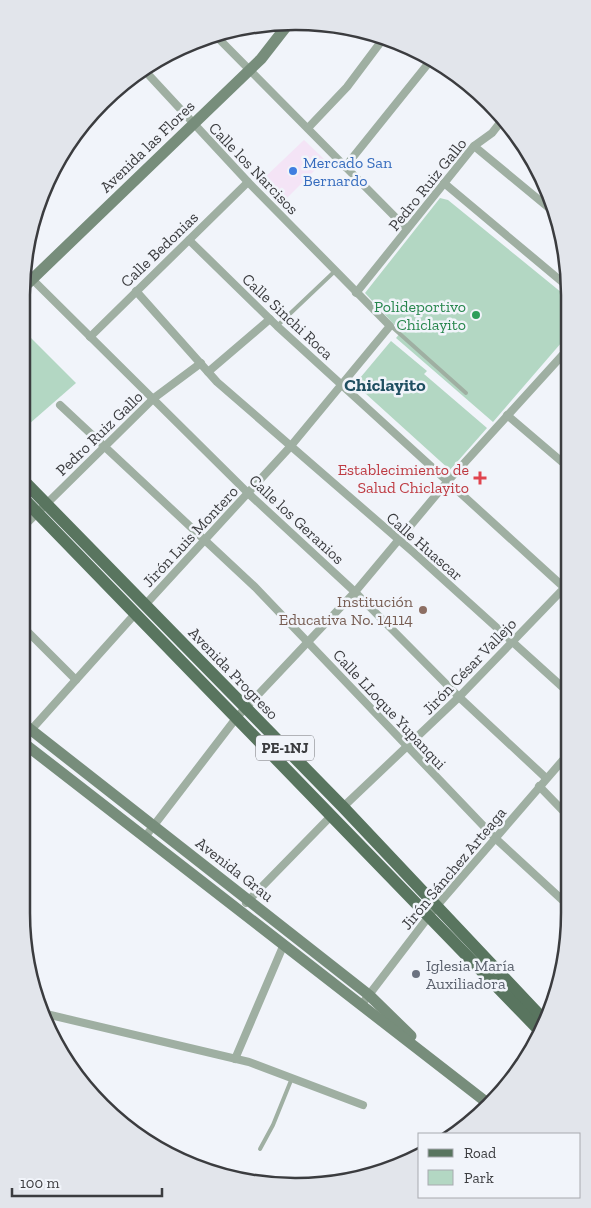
<svg xmlns="http://www.w3.org/2000/svg" width="591" height="1208" viewBox="0 0 591 1208" font-family="'Zilla Slab',serif">
  <style>
    .commercial { fill: #f4e4f6 }
    .green { fill: #b3d7c3 }
    .lines { fill: none; stroke-linecap: round; stroke-linejoin: round }
    .lane { stroke: #9fafa2; stroke-width: 4 }
    .street { stroke: #9fafa2; stroke-width: 8 }
    .secondary { stroke: #778d7b; stroke-width: 11 }
    .primary { stroke: #59755f; stroke-width: 12 }
    .shop-dot { fill: #3f7fe0; stroke: #f1f4fa; stroke-width: 2 }
    .leisure-dot { fill: #2e9e5b; stroke: #f1f4fa; stroke-width: 2 }
    .health-dot { fill: #e0444e; stroke: #f1f4fa; stroke-width: 2 }
    .education-dot { fill: #8d6e63; stroke: #f1f4fa; stroke-width: 2 }
    .worship-dot { fill: #6b7280; stroke: #f1f4fa; stroke-width: 2 }
    .labels { text-anchor: middle; stroke-width: 5; stroke-linejoin: round; paint-order: stroke }
    .shield { fill: #f1f4fa; stroke: #727377; stroke-width: 1 }
    .shield-label { font-size: 15px; font-weight: bold; fill: #3b3c3f }
    .street-label { font-size: 16px; fill: #3b3c3f; stroke: #f1f4fa }
    .shop-label { font-size: 16px; fill: #366cbe; stroke: #f1f4fa; text-anchor: start }
    .leisure-label { font-size: 16px; fill: #27864d; stroke: #f1f4fa; text-anchor: end }
    .health-label { font-size: 16px; fill: #be3a42; stroke: #f1f4fa; text-anchor: end }
    .education-label { font-size: 16px; fill: #785e54; stroke: #f1f4fa; text-anchor: end }
    .worship-label { font-size: 16px; fill: #5b616d; stroke: #f1f4fa; text-anchor: start }
    .neighbourhood-label { font-size: 18px; font-weight: bold; fill: #1f4f61; stroke: #f1f4fa }
    .rim { fill: none; stroke: #3b3c3f; stroke-width: 2.5 }
  </style>
  <rect width="100%" height="100%" fill="#f1f4fa"/>
  <polygon class="commercial" points="304,140 325,160 283,202 261,181"/>
  <g class="green">
    <polygon points="440,198 448,200 567,297 568,335 493,422 396,338 401,332 365,293"/>
    <polygon points="21,328 76,383 21,431"/>
    <polygon points="391,341 427,371 424,374 487,428 450,470 355,384"/>
  </g>
  <g class="lines">
    <g class="lane">
      <polyline points="277,326 335,271"/>
      <polyline points="391,326 466,393"/>
      <polyline points="260,1149 273,1125 292,1078"/>
    </g>
    <g class="street">
      <polyline points="217,37 407,229"/>
      <polyline points="308,128 347,87 383,39"/>
      <polyline points="474,146 555,213"/>
      <polyline points="345,167 431,60"/>
      <polyline points="444,183 567,286"/>
      <polyline points="189,240 277,326 569,592"/>
      <polyline points="32,279 249,494 355,592 459,697 546,778"/>
      <polyline points="136,291 217,382 413,552 569,693"/>
      <polyline points="356,293 474,146 492,133 503,119"/>
      <polyline points="90,337 248,182"/>
      <polyline points="208,372 270,319"/>
      <polyline points="60,405 255,587 495,838 570,907"/>
      <polyline points="507,415 568,467"/>
      <polyline points="21,529 154,398 201,363"/>
      <polyline points="145,605 290,447 390,326 248,182 146,72"/>
      <polyline points="21,625 76,680"/>
      <polyline points="31,730 135,614"/>
      <polyline points="539,786 569,817"/>
      <polyline points="343,807 459,697 569,583"/>
      <polyline points="145,837 237,717 355,592 447,482 568,349"/>
      <polyline points="246,903 332,815"/>
      <polyline points="362,1004 436,907 569,753"/>
      <polyline points="42,1013 249,1062 363,1105"/>
      <polyline points="235,1059 284,944"/>
    </g>
    <g class="secondary">
      <polyline points="23,288 261,59 289,23"/>
      <polyline points="21,722 369,995 411,1036"/>
      <polyline points="21,741 490,1105"/>
    </g>
    <g class="primary">
      <polyline points="21,478 343,807 546,1022"/>
      <polyline points="21,496 540,1031"/>
    </g>
  </g>
  <circle class="shop-dot" cx="293" cy="171" r="5"/>
  <circle class="leisure-dot" cx="476" cy="315" r="5"/>
  <path class="health-dot" d="M477.5 470.5h5v5h5v5h-5v5h-5v-5h-5v-5h5z"/>
  <circle class="education-dot" cx="423" cy="610" r="5"/>
  <circle class="worship-dot" cx="416" cy="974" r="5"/>
  <g class="labels">
    <rect class="shield" x="256" y="735.5" width="58" height="25" rx="4"/>
    <g class="shield-label">
      <text x="285" y="753">PE-1NJ</text>
    </g>
    <g class="street-label">
      <text transform="translate(147 146) rotate(-44)" y="6">Avenida las Flores</text>
      <text transform="translate(254 168) rotate(46)" y="6">Calle los Narcisos</text>
      <text transform="translate(427 184) rotate(-51)" y="6">Pedro Ruiz Gallo</text>
      <text transform="translate(159 249) rotate(-44)" y="6">Calle Bedonias</text>
      <text transform="translate(288 316) rotate(43)" y="6">Calle Sinchi Roca</text>
      <text transform="translate(99 433) rotate(-44)" y="6">Pedro Ruiz Gallo</text>
      <text transform="translate(297 519) rotate(43)" y="6">Calle los Geranios</text>
      <text transform="translate(190 536) rotate(-47)" y="6">Jirón Luis Montero</text>
      <text transform="translate(425 546) rotate(41)" y="6">Calle Huascar</text>
      <text transform="translate(469 666) rotate(-46)" y="6">Jirón César Vallejo</text>
      <text transform="translate(234 673) rotate(46)" y="6">Avenida Progreso</text>
      <text transform="translate(390 709) rotate(47)" y="6">Calle LLoque Yupanqui</text>
      <text transform="translate(453 868) rotate(-50)" y="6">Jirón Sánchez Arteaga</text>
      <text transform="translate(235 869) rotate(38)" y="6">Avenida Grau</text>
    </g>
    <g class="shop-label">
      <text x="303" y="168">Mercado San<tspan x="303" dy="18">Bernardo</tspan></text>
    </g>
    <g class="leisure-label">
      <text x="466" y="312">Polideportivo<tspan x="466" dy="18">Chiclayito</tspan></text>
    </g>
    <g class="health-label">
      <text x="469" y="475">Establecimiento de<tspan x="469" dy="18">Salud Chiclayito</tspan></text>
    </g>
    <g class="education-label">
      <text x="413" y="607">Institución<tspan x="413" dy="18">Educativa No. 14114</tspan></text>
    </g>
    <g class="worship-label">
      <text x="426" y="971">Iglesia María<tspan x="426" dy="18">Auxiliadora</tspan></text>
    </g>
    <g class="neighbourhood-label">
      <text x="385" y="391">Chiclayito</text>
    </g>
  </g>
  <path d="M0 0H591V1208H0ZM295 30H296A265 265 0 0 1 561 295V913A265 265 0 0 1 296 1178H295A265 265 0 0 1 30 913V295A265 265 0 0 1 295 30Z" fill="#e2e5eb" fill-rule="evenodd"/>
  <path class="rim" d="M295 30H296A265 265 0 0 1 561 295V913A265 265 0 0 1 296 1178H295A265 265 0 0 1 30 913V295A265 265 0 0 1 295 30Z"/>
  <rect x="418" y="1133" width="162" height="65" fill="#f1f4fa" stroke="#a8aaaf"/>
  <rect x="428" y="1149" width="25" height="8" fill="#59755f" stroke="#a8aaaf"/>
  <text x="464" y="1158" font-size="15" fill="#3b3c3f">Road</text>
  <rect x="428" y="1170" width="25" height="15" fill="#b3d7c3" stroke="#a8aaaf"/>
  <text x="464" y="1183" font-size="15" fill="#3b3c3f">Park</text>
  <path d="M12 1188v8h150v-8" fill="none" stroke="#3b3c3f" stroke-width="2.5"/>
  <text x="20" y="1188" font-size="15" fill="#3b3c3f" stroke="#f1f4fa" stroke-width="4" paint-order="stroke">100 m</text>
</svg>
